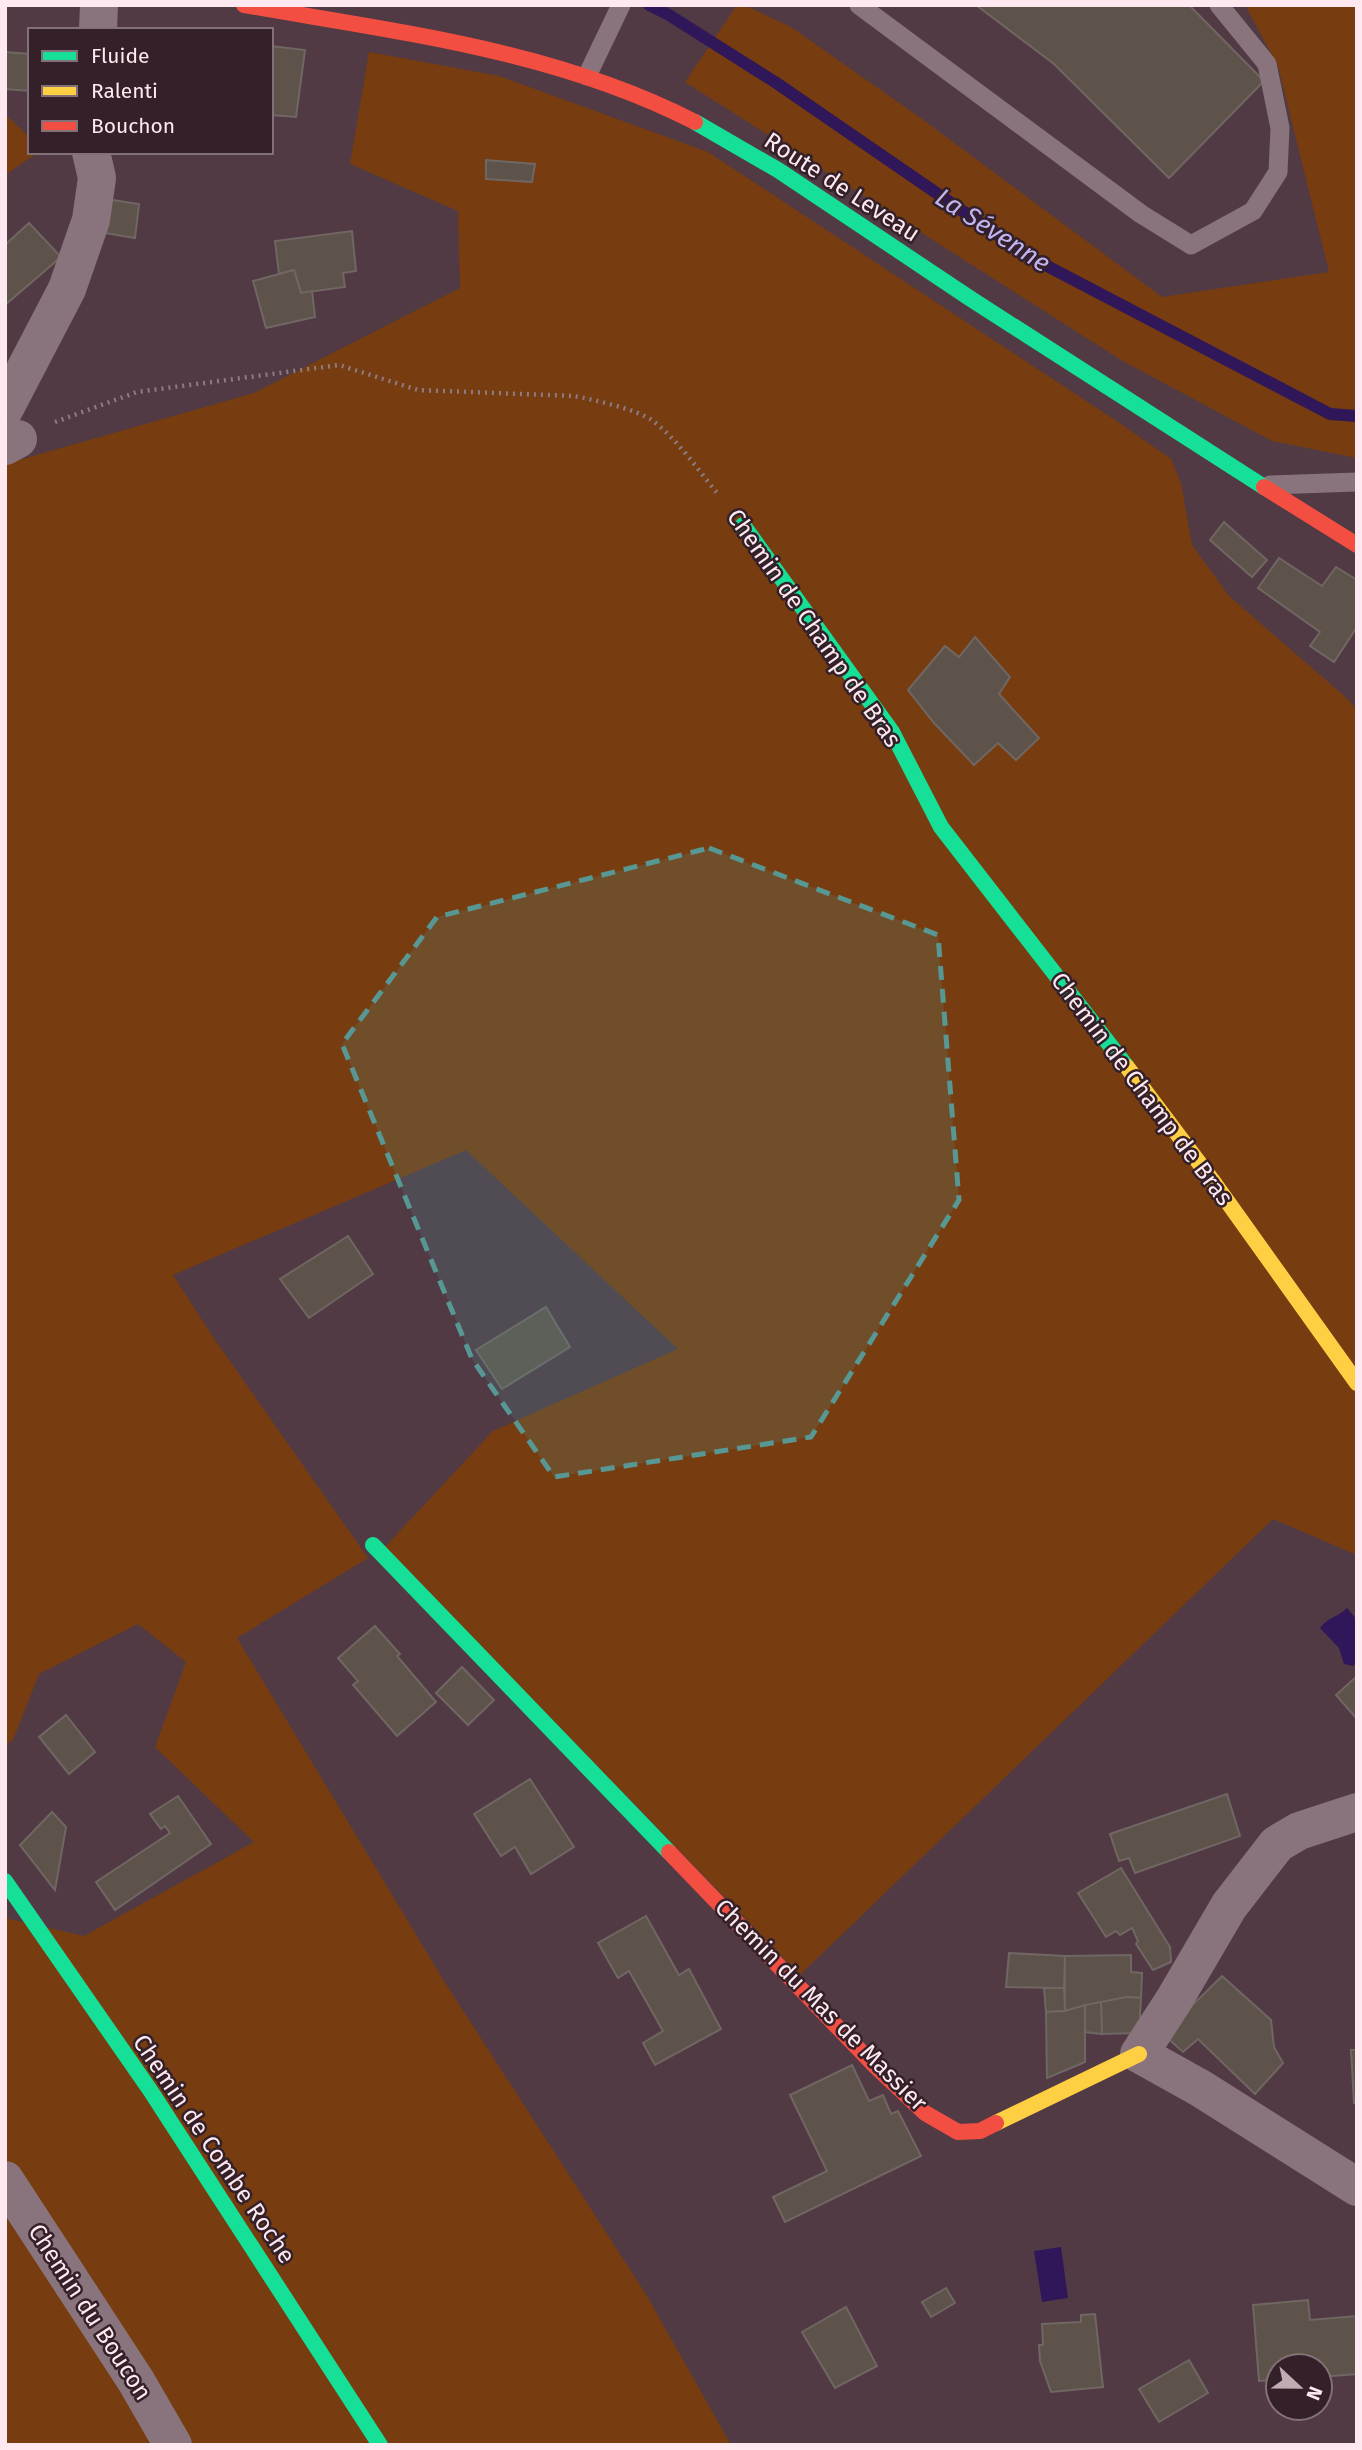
<svg xmlns="http://www.w3.org/2000/svg" width="1362" height="2450" viewBox="0 0 1362 2450" font-family="'Fira Sans',sans-serif">
  <style>
    .green { fill: #773d10 }
    .water { fill: #301759 }
    .lines { fill: none; stroke-linecap: round; stroke-linejoin: round }
    .stream { stroke: #301759; stroke-width: 12 }
    .building { fill: #5e534a; stroke: #706663; stroke-width: 2 }
    .path { stroke: #8c7b82; stroke-width: 4.5; stroke-dasharray: 2 5; stroke-linecap: butt }
    .lane { stroke: #89747d; stroke-width: 19 }
    .street { stroke: #89747d; stroke-width: 38 }
    .fast { stroke: #16e098; stroke-width: 16 }
    .slow { stroke: #ffcf43; stroke-width: 16 }
    .jam { stroke: #f24e42; stroke-width: 16 }
    .marked { fill: #579895; fill-opacity: 0.2; stroke: #579895; stroke-width: 5; stroke-dasharray: 14 9; stroke-linejoin: round }
    .labels { text-anchor: middle; stroke-width: 5; stroke-linejoin: round; paint-order: stroke }
    .street-label { font-size: 24px; fill: #fee9f1; stroke: #332028 }
    .water-label { font-size: 26px; font-style: italic; fill: #c0b4f3; stroke: #332028 }
  </style>
  <rect width="100%" height="100%" fill="#513a44"/>
  <g class="green">
    <polygon points="737,5 744,5 791,27 922,119 1162,297 1329,272 1278,66 1245,5 1357,5 1357,458 1272,441 1121,360 685,82"/>
    <polygon points="369,52 499,76 708,152 1118,422 1171,459 1181,483 1192,545 1229,596 1350,701 1357,711 1357,1555 1273,1519 800,1975 385,1547 493,1431 678,1349 466,1150 173,1275 213,1337 368,1558 237,1638 444,1981 647,2296 731,2445 5,2445 5,1918 84,1936 254,1842 155,1747 186,1662 138,1624 39,1674 13,1740 5,1745 5,464 254,393 460,288 458,211 350,164"/>
    <polygon points="5,114 30,138 30,152 39,152 5,175"/>
  </g>
  <g class="water">
    <path d="M1347,1608L1357,1620V1662L1353,1666L1344,1664L1339,1648L1320,1628C1328,1617 1338,1617 1347,1608Z"/>
    <polygon points="1061,2247 1068,2298 1042,2302 1034,2251"/>
  </g>
  <g class="lines">
    <polyline class="stream" points="649,5 669,15 775,82 1028,256 1330,414 1357,416"/>
  </g>
  <g class="building">
    <polygon points="976,5 1189,5 1264,81 1169,178 1054,64"/>
    <polygon points="271,46 305,50 296,117 271,115"/>
    <polygon points="5,52 30,54 30,91 5,89"/>
    <polygon points="486,160 535,164 532,182 486,179"/>
    <polygon points="100,198 139,204 135,238 93,231"/>
    <polygon points="29,223 61,257 5,305 5,245"/>
    <polygon points="352,231 356,271 343,273 345,287 301,293 294,270 279,274 275,241"/>
    <polygon points="294,270 301,293 312,291 315,317 266,328 253,281"/>
    <polygon points="1224,522 1267,560 1252,577 1210,540"/>
    <polygon points="1279,558 1322,586 1336,567 1357,580 1357,627 1334,662 1310,646 1320,632 1258,588"/>
    <polygon points="975,637 1010,677 999,694 1039,738 1016,760 998,743 974,765 934,723 908,690 945,646 959,657"/>
    <polygon points="348,1236 373,1274 309,1318 280,1279"/>
    <polygon points="546,1307 570,1347 502,1389 476,1350"/>
    <polygon points="375,1626 400,1654 397,1656 436,1702 397,1736 353,1685 358,1681 338,1658"/>
    <polygon points="462,1667 494,1700 468,1725 436,1693"/>
    <polygon points="1357,1676 1357,1719 1336,1695"/>
    <polygon points="66,1715 95,1752 69,1774 39,1737"/>
    <polygon points="530,1779 574,1847 531,1874 515,1847 501,1856 474,1814"/>
    <polygon points="1227,1794 1240,1836 1135,1873 1129,1858 1119,1861 1110,1834"/>
    <polygon points="178,1796 211,1844 115,1910 96,1882 170,1833 165,1826 161,1829 150,1814"/>
    <polygon points="52,1812 66,1827 55,1890 20,1845"/>
    <polygon points="1121,1868 1170,1947 1171,1962 1153,1970 1136,1944 1138,1941 1132,1928 1120,1935 1116,1931 1106,1937 1078,1893"/>
    <polygon points="646,1916 679,1975 689,1969 721,2029 655,2065 643,2043 663,2031 629,1971 618,1978 598,1943"/>
    <polygon points="1009,1953 1065,1956 1064,1988 1006,1987"/>
    <polygon points="1131,1955 1131,1972 1142,1973 1141,1998 1126,1997 1065,2011 1065,1956"/>
    <polygon points="1222,1976 1271,2020 1274,2047 1283,2063 1255,2094 1198,2039 1183,2052 1163,2034"/>
    <polygon points="1044,1988 1064,1988 1065,2011 1046,2012"/>
    <polygon points="1126,1997 1141,1998 1139,2033 1102,2034 1101,2002"/>
    <polygon points="1101,2002 1102,2034 1085,2032 1085,2005"/>
    <polygon points="1085,2005 1085,2062 1047,2078 1046,2012 1065,2011"/>
    <polygon points="1351,2050 1357,2050 1357,2103 1354,2103"/>
    <polygon points="852,2065 869,2101 883,2095 891,2114 898,2111 921,2156 785,2222 773,2197 827,2171 790,2095"/>
    <polygon points="946,2288 955,2303 931,2317 922,2302"/>
    <polygon points="1308,2300 1310,2320 1357,2316 1357,2374 1320,2377 1320,2366 1278,2366 1278,2380 1259,2381 1253,2305"/>
    <polygon points="846,2307 877,2366 835,2388 802,2332"/>
    <polygon points="1095,2314 1103,2387 1051,2392 1040,2361 1039,2345 1043,2345 1042,2324 1081,2322 1081,2315"/>
    <polygon points="1189,2360 1208,2393 1159,2422 1139,2389"/>
  </g>
  <g class="lines">
    <path class="path" d="M55,422L137,392L339,365L418,390L574,396C594,400 637,409 653,421C678,440 698,470 718,494"/>
    <g class="lane">
      <polyline points="859,5 1141,214 1191,245 1253,211 1278,172 1280,128 1267,64 1219,5"/>
      <polyline points="587,76 621,5"/>
      <polyline points="1270,485 1357,482"/>
    </g>
    <g class="street">
      <polyline points="98,30 99,5"/>
      <polyline points="5,408 67,289 91,220 97,178 91,152"/>
      <polyline points="5,446 18,439"/>
      <polyline points="1357,1812 1299,1831 1277,1844 1229,1906 1174,2000 1139,2054 1200,2088 1357,2187"/>
      <polyline points="5,2180 136,2381 173,2445"/>
    </g>
    <g class="fast">
      <polyline points="695,122 778,170 971,299 1264,487"/>
      <polyline points="743,525 892,732 941,827 1127,1067"/>
      <polyline points="373,1545 669,1852"/>
      <polyline points="5,1881 150,2090 380,2445"/>
    </g>
    <g class="slow">
      <polyline points="1127,1067 1212,1180 1357,1383"/>
      <polyline points="996,2123 1139,2054"/>
    </g>
    <g class="jam">
      <path d="M244,5C397,32 555,50 695,122"/>
      <polyline points="1264,487 1357,545"/>
      <polyline points="669,1852 875,2066 925,2113 958,2132 980,2131 996,2123"/>
    </g>
  </g>
  <path class="marked" d="M709,848L938,935L959,1200L811,1437L554,1477L472,1359L342,1044L437,917Z"/>
  <g class="labels">
    <g class="street-label">
      <text transform="translate(842 187) rotate(33)" y="8">Route de Leveau</text>
      <text transform="translate(814 628) rotate(55)" y="8">Chemin de Champ de Bras</text>
      <text transform="translate(1142 1089) rotate(53)" y="8">Chemin de Champ de Bras</text>
      <text transform="translate(821 2005) rotate(45)" y="8">Chemin du Mas de Massier</text>
      <text transform="translate(214 2149) rotate(56)" y="8">Chemin de Combe Roche</text>
      <text transform="translate(90 2312) rotate(57)" y="8">Chemin du Boucon</text>
    </g>
    <g class="water-label">
      <text transform="translate(993 230) rotate(33)" y="9">La Sévenne</text>
    </g>
  </g>
  <rect width="1362" height="2450" fill="none" stroke="#fee9f1" stroke-width="14"/>
  <rect x="28" y="28" width="245" height="126" fill="#332028" stroke="#847078" stroke-width="2"/>
  <rect x="42" y="51" width="35" height="10" fill="#16e098" stroke="#847078" stroke-width="2"/>
  <text x="91" y="63" font-size="21" fill="#fee9f1">Fluide</text>
  <rect x="42" y="86" width="35" height="10" fill="#ffcf43" stroke="#847078" stroke-width="2"/>
  <text x="91" y="98" font-size="21" fill="#fee9f1">Ralenti</text>
  <rect x="42" y="121" width="35" height="10" fill="#f24e42" stroke="#847078" stroke-width="2"/>
  <text x="91" y="133" font-size="21" fill="#fee9f1">Bouchon</text>
  <g transform="translate(1299 2387) rotate(112)"><circle r="33" fill="#332028" stroke="#847078" stroke-width="2"/>
  <path d="M0-5L12 26L0 18L-12 26Z" fill="#c1acb4"/>
  <text y="-10" font-size="19" font-weight="bold" text-anchor="middle" fill="#fee9f1">N</text>
  </g>
</svg>
